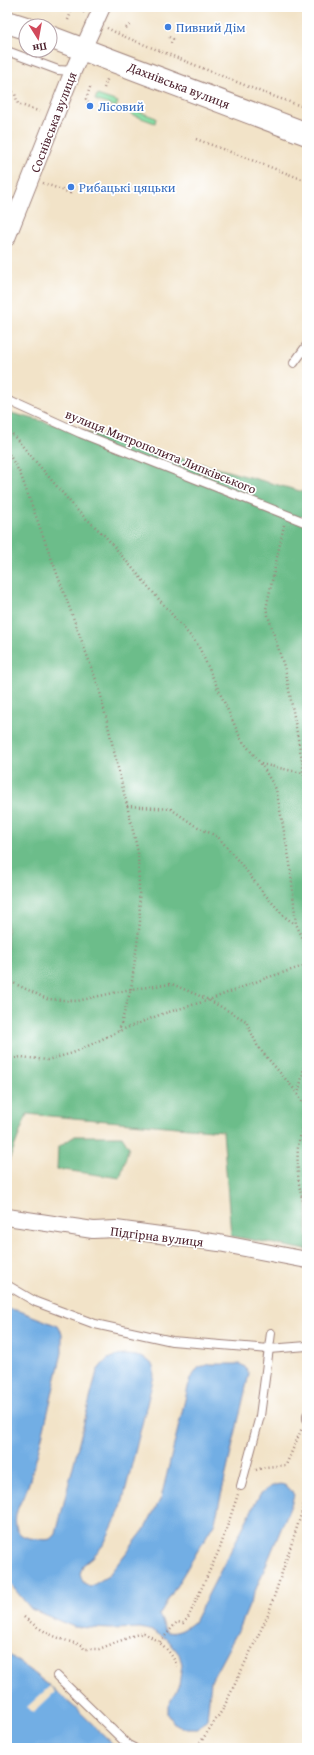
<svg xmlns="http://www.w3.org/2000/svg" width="314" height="1755" viewBox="0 0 314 1755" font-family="'Gentium Book Plus',serif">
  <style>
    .green { fill: #85dea4; stroke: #687e68 }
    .forest { fill: #6cbd8a; stroke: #5b6e5a }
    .water { fill: #72aee4; stroke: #5e6688 }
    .pier { fill: #f2e3c8 }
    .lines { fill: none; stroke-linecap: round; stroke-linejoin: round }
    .service-casing { stroke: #9e817a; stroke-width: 10 }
    .minor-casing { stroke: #9e817a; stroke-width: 18 }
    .primary-casing { stroke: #9e817a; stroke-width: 24 }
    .path { stroke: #9e817a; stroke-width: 2.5; stroke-dasharray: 1 3; stroke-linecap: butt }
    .service { stroke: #fff; stroke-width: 8 }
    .minor { stroke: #fff; stroke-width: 16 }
    .primary { stroke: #fff; stroke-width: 22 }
    .shop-dot { fill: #3f7fe0; stroke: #fff; stroke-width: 1.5 }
    .labels { text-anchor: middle; stroke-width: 3.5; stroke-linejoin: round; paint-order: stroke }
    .shop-label { font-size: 13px; fill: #366cbe; stroke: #fff; text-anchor: start }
    .street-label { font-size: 13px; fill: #4a1f2b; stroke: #fff }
  </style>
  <rect width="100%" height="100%" fill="#fff"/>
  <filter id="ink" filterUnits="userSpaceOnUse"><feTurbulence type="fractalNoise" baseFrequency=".025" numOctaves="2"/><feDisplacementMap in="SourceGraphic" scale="8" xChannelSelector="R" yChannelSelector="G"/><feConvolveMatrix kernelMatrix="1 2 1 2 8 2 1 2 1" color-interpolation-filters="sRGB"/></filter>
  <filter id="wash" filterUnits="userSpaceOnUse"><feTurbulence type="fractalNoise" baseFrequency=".012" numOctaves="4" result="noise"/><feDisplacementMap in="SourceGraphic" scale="16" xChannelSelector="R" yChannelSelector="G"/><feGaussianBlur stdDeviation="0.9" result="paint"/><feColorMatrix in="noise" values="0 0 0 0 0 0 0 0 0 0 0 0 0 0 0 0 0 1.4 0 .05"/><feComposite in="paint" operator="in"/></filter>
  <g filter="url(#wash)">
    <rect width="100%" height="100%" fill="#f2e3c8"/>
    <g class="green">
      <polygon points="97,95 118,102 116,107 95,100"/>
      <polygon points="132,109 156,118 155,123 130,114"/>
    </g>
    <g class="forest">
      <polygon points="7,412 115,440 307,493 307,1250 231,1236 223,1131 27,1114 7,1166"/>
      <polygon points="75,1136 122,1136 129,1147 120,1178 57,1169 58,1147"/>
    </g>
    <g class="water">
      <path d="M10,1309L20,1311L58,1326L62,1333V1353C51,1397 42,1443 28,1486C23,1500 13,1511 16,1526C18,1537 28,1538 37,1539C46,1540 51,1541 56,1534L97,1371C100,1367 104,1362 108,1359C118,1353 146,1353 153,1366C154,1369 153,1373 154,1376L121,1508L104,1544L92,1558L83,1565L80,1574L83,1582L90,1587L108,1576L144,1530L161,1498L190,1379L199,1367L211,1364H240L245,1367L249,1374L215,1522L159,1615L167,1632C178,1634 185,1629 194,1622L260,1494C272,1485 284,1477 294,1495L291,1505L241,1625L211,1681L207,1719L198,1728H181L174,1723L168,1714V1706L179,1685L182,1664L179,1654L168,1640L153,1631L140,1628L111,1629L74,1627L31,1609L7,1580V1313Z"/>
      <polygon points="7,1653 50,1686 81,1713 117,1748 7,1748"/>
    </g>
    <polygon class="pier" points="50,1686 55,1692 33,1713 27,1707"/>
  </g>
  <g filter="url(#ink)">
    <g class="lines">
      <g class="service-casing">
        <g id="service">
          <polyline points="7,51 58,70 73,71"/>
          <polyline points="294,363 307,345"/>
          <polyline points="7,400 80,433 307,523"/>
          <polyline points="7,1285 36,1302 95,1324 172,1341 269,1349 307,1346"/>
          <polyline points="307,1415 307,1419"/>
          <polyline points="241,1486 260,1416 271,1333"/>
          <polyline points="57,1676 128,1745 134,1748"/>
        </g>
      </g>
      <g class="minor-casing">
        <g id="minor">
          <polyline points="7,238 73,71 102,7"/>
          <polyline points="7,1217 93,1230 116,1229 219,1243 307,1260"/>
        </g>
      </g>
      <g class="primary-casing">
        <g id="primary">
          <polyline points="7,22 26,28"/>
          <polyline points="50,37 307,134"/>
        </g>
      </g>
      <g class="path">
        <polyline points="77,7 85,13"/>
        <polyline points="68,20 73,7"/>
        <polyline points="107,28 123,36 264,93 307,108"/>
        <polyline points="126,28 131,24"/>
        <polyline points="169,37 173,39 171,43"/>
        <polyline points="7,86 15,94 18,104 41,112"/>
        <polyline points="104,88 108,77"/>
        <polyline points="88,103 86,99 91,85"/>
        <polyline points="196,139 307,181"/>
        <polyline points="43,183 70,193 70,192"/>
        <polyline points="7,428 77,510 105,536 198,645 241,739 261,764 276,789 290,863 296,924 307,947"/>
        <polyline points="7,451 20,473 99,688 138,852 140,922 131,989 119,1031"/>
        <polyline points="284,525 266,609 286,673 303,766 303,773 307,785"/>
        <polyline points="261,764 307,774"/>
        <polyline points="127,806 171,809 194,825 218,837 246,870 260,889 285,917 295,924"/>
        <polyline points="7,980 47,999 77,1001 131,989 172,984 209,1000 246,1021 258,1047 294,1089 307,1109"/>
        <polyline points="7,1059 21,1057 47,1060 73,1053 119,1031 162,1014 209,1000 266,978 307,965"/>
        <polyline points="298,1095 307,1054"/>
        <path d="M307,1113C304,1124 300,1135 298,1146C297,1162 297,1195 307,1207"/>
        <polyline points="7,1152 7,1158"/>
        <polyline points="256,1470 265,1467 286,1465 302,1428"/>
        <path d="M24,1617C43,1633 58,1639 82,1645L84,1649H99L135,1635L144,1633C159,1641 171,1650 177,1666"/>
        <polyline points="160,1642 177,1622 183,1623 188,1618 220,1548 238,1494"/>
        <polyline points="200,1743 223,1709 268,1615 302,1512 307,1489"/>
      </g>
      <use href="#service" class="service"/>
      <use href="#minor" class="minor"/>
      <use href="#primary" class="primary"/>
    </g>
  </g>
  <g class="shop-dot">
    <circle cx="168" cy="27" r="4"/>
    <circle cx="90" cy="106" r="4"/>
    <circle cx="71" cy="187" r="4"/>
  </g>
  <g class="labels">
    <g class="shop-label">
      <text x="176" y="32">Пивний Дім</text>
      <text x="98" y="111">Лісовий</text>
      <text x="79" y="192">Рибацькі цяцьки</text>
    </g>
    <g class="street-label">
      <text transform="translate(179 85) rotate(21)" y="5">Дахнівська вулиця</text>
      <text transform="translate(53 122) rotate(-69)" y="5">Соснівська вулиця</text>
      <text transform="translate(161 451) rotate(22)" y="5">вулиця Митрополита Липківського</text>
      <text transform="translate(157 1236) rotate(7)" y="5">Підгірна вулиця</text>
    </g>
  </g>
  <rect width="314" height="1755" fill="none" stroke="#fff" stroke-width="24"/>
  <g transform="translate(38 38) rotate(169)"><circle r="19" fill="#ffffff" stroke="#b7a5aa"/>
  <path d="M0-3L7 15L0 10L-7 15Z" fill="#d1495b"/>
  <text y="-6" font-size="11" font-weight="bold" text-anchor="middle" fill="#4a1f2b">Пн</text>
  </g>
</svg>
